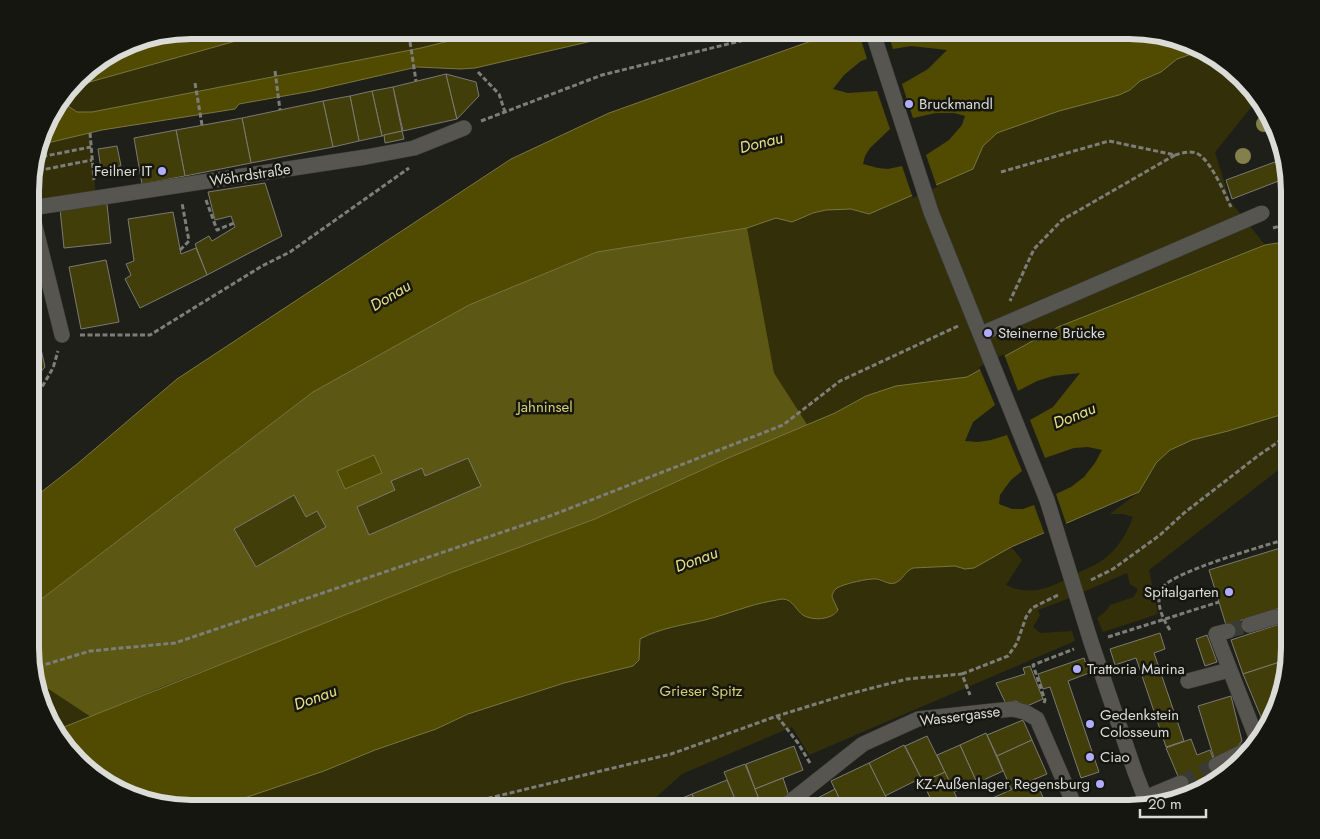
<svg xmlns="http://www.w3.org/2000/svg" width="1320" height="839" viewBox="0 0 1320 839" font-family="Jost,sans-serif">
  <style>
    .green { fill: #333009 }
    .forest { fill: #5c5713 }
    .water { fill: #504b00; stroke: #7a7641 }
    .pier { fill: #1f1f1a }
    .building { fill: #423e0a; stroke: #7a7a74 }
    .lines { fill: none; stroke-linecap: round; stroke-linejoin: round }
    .minor-tunnel { stroke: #3b3b36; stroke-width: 15; stroke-dasharray: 15 8; stroke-linecap: butt }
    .minor-casing { stroke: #3b3b38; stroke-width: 16 }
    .path { stroke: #7d7d79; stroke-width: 3; stroke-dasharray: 5 2.5; stroke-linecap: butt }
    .minor { stroke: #565550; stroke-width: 15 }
    .minor-bridge-casing { stroke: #3b3b38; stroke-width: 16; stroke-linecap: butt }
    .minor-bridge { stroke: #565550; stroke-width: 15 }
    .tree { fill: #84804b }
    .poi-dot { fill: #b0aefa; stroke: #161611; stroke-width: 2 }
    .labels { text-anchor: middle; stroke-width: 5; stroke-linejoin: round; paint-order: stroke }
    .poi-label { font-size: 15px; fill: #dbdbd8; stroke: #161611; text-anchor: start }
    .street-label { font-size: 15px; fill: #dbdbd8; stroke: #161611 }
    .park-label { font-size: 15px; fill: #d7d073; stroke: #161611 }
    .water-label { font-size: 16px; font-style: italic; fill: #e7e083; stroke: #161611 }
    .rim { fill: none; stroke: #dbdbd8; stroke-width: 6 }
  </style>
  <rect width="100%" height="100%" fill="#1f1f1a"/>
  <g class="green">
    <polygon points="275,30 474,30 457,39 421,48 92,112 77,112 68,106 65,96 72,87"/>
    <polygon points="1203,50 1218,57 1258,99 1215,152 1230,201 1265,245 1058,327 967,377 896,386 866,396 835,413 726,459 595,519 450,573 91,717 54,731 52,729 31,669 31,607 597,252 747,228 776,218 792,222 813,213 826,210 851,209 869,214 973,169 983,146 997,133 1059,111 1119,95 1130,90 1140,81 1161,72 1177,59"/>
    <polygon points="90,133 96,198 31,208 31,170 39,145"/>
    <path d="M1290,412V461L1149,570L1158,614L1103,632L1097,618L1106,611L1110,605L1134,597L1138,589L1130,584L1127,573L1062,601L1038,610L1040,615L1033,627L1040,633L1072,631L1075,641L809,755L792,727L682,774L643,809H212L324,771L375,750L436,729L468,714L564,683L633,666L640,654V639L655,631L706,619L754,604L783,599L818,618L828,617L837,608L832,597L833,593L837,588L849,584L873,579L889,584L904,576L909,569L913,568L955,566L965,569L973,568L1011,547L1022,560L1006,585C1034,598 1053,586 1078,573C1090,567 1101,563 1111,553C1121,543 1128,531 1133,517L1123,514H1110L1139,492L1156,463L1170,450L1192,440L1228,431Z"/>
  </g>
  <polygon class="forest" points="747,228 774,373 808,426 726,459 595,519 450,573 327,623 159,688 91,717 35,680 31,669 31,607 313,392 469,305 597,252"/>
  <g class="water">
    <polygon points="191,30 275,30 72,87 85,70 130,42"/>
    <polygon points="474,30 640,30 475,68 461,69 417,67 312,91 239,104 235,109 102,130 39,145 47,120 65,96 68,106 77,112 92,112 421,48 457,39"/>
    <polygon points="842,30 1129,30 1171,36 1203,50 1177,59 1161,72 1140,81 1130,90 1119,95 1059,111 997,133 983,146 973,169 869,214 851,209 826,210 813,213 792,222 776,218 747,228 597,252 469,305 313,392 31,607 31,500 76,465 177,379 511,159 609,113"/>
    <path d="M1290,241V412L1228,431L1192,440L1170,450L1156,463L1139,492L1011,547L974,568L965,569L955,566L913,568C905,571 903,580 895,583C888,585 883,580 876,579C870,578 843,584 837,588C834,590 832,594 832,597L838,610C832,620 812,621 803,615C796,610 793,600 783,599C779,599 774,601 771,601C749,605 728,614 705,620C683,625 660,628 640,639L639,660L633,666L564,683L468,714L436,729L375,750L324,771L212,809H191L140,801L102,782L54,731L450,573L595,519L726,459L835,413L866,396L896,386L967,377L1058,327L1265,245Z"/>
    <polygon points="374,455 382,473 345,489 337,471"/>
  </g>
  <g class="pier">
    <polygon points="858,30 887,30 893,49 911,46 947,50 928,69 902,84 913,118 936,113 954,113 965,116 962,125 949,140 926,155 937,187 913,198 902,166 888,169 878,168 863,164 865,156 870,148 890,129 877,91 848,93 833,89 844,75 861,61 867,59"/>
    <polygon points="1004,354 1018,391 1037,381 1053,376 1080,373 1053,407 1030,420 1045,458 1074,448 1088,447 1102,450 1095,463 1084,477 1071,487 1056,494 1067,526 1045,535 1034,505 1023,509 1012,509 999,504 1000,495 1005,488 1011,480 1022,471 1007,435 991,440 978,442 965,441 973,422 995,405 979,367"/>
  </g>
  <g class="building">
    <polygon points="446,74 457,119 403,131 393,87"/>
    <polygon points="446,74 476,82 479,96 457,119"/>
    <polygon points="393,87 402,131 382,136 372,91"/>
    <polygon points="372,91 382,136 359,141 350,96"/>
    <polygon points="350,96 359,141 333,147 323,101"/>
    <polygon points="323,101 333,147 251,163 242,118"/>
    <polygon points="242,118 251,163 185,176 176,130"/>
    <polygon points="176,130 185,176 142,184 134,138"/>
    <polygon points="402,131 404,139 385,143 384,135"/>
    <polygon points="117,146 121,166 101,169 98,149"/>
    <polygon points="1283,159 1289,177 1232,199 1226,180"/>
    <polygon points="265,183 282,236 207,275 195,244 209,236 212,241 235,227 231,216 215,220 208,192"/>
    <polygon points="107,204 111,243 64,248 60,209"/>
    <polygon points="173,212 181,254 196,248 207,275 140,308 125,279 131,275 126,264 134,261 128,219"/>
    <polygon points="106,260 119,322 81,329 69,267"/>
    <polygon points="31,322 35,322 45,367 37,376 31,377"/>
    <polygon points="468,458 481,486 369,535 357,507 395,490 391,481 422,468 425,476"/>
    <polygon points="294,495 306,517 317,511 326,527 256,567 234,529"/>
    <polygon points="1290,545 1290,605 1226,625 1209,570"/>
    <polygon points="1289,621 1289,659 1243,674 1231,640"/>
    <polygon points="1160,633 1165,649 1154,653 1184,741 1166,747 1136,658 1115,665 1110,649"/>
    <polygon points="1207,635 1217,662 1205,666 1196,639"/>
    <polygon points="1084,658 1089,673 1068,681 1099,772 1081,778 1050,687 1043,689 1038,674"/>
    <polygon points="1289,659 1266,729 1243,674"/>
    <polygon points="1030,666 1043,699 1027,706 1015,701 1006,704 996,683 1025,674 1023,668"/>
    <polygon points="1231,696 1242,741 1233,752 1214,758 1198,706"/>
    <polygon points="1023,720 1032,740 997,756 987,735"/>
    <polygon points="986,733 1003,771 977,783 960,745"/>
    <polygon points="927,736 945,772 923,782 905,746"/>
    <polygon points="1191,739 1197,755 1210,750 1220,777 1209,788 1186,795 1166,748"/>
    <polygon points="1032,740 1047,774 1011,789 997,756"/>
    <polygon points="904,745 921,778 885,796 869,763"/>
    <polygon points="960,745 977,783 954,792 937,755"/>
    <polygon points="794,746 803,770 755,789 746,764"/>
    <polygon points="869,763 892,809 844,809 831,781"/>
    <polygon points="745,764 763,809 739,809 724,772"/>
    <polygon points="945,772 961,807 957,809 935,809 923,782"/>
    <polygon points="783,778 789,796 762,806 755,789"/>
    <polygon points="1035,779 1045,802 1032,809 989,809 986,801"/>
    <polygon points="727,780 739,809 698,809 692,794"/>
    <polygon points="835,789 844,809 808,809 806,804"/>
    <polygon points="692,794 698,809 656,809"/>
    <polygon points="1045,802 1048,809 1032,809"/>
  </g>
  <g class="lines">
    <g class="minor-tunnel">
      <polyline points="1228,631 1249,625"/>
      <polyline points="1181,783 1216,765"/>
    </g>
    <g class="minor-casing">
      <g id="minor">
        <polyline points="31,208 366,157 414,148 464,128"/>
        <polyline points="31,210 62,335"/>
        <polyline points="1287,613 1290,613"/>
        <polyline points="1249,625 1275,617"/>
        <polyline points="1228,631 1216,634 1258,742"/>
        <polyline points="1091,642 1135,772 1148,806"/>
        <polyline points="1188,681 1229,670"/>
        <polyline points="1216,765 1253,747"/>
        <polyline points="1145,798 1181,783"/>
        <polyline points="781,809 863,744 918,719 1012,709 1025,712 1037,719 1076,809"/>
      </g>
    </g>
    <g class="path">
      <polyline points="410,42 416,81"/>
      <polyline points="275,71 280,110"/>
      <polyline points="478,72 499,94 505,112"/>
      <polyline points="195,83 202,125"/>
      <polyline points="481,121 602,75 785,30"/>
      <polyline points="90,133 94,180"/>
      <path d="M1175,155C1182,153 1191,150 1198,154C1211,161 1225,194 1231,207"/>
      <polyline points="35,158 91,147"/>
      <polyline points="31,172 92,160"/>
      <polyline points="1001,172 1109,141 1175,155 1062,220 1034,249 1010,301"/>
      <polyline points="206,200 217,230 234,223"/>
      <polyline points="1279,208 1290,205"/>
      <polyline points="1273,228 1290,223"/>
      <polyline points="180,250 189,241 182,203"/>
      <polyline points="80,335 150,335 262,266 290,252 409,168"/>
      <polyline points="31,406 53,368 58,351"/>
      <polyline points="1091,580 1113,569 1160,535 1184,513 1259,455 1290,434"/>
      <path d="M1170,630C1162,618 1154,600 1163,587C1175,571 1267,545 1290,538"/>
      <polyline points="1108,637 1219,602"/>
      <polyline points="31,667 37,667 90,651 175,643 550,516 783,425 840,381 958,326"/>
      <polyline points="962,674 1008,656 1017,643 1026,617 1032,608 1058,595"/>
      <polyline points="1044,703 1045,700 1033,665 1074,649"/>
      <polyline points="777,716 798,743 810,763"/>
      <polyline points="444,809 671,754 777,716 845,695 907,679 962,674 970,695"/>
      <polyline points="494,809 500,796"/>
    </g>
    <use href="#minor" class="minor"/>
    <g class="minor-bridge-casing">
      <g id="minor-bridge">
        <polyline points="872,30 931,212 1047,500 1091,642"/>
        <polyline points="981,334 1262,213"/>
      </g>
    </g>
    <use href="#minor-bridge" class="minor-bridge"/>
  </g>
  <g class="tree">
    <circle cx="1264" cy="124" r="8"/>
    <circle cx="1243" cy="156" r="8"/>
  </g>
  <g class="poi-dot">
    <circle cx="909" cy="104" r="5"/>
    <circle cx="162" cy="171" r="5"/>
    <circle cx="988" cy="333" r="5"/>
    <circle cx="1229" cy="592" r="5"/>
    <circle cx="1077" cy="669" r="5"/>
    <circle cx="1090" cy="724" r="5"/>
    <circle cx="1090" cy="757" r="5"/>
    <circle cx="1100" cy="784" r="5"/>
  </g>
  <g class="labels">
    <g class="poi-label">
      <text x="919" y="109">Bruckmandl</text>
      <text x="152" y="176" text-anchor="end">Feilner IT</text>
      <text x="998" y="338">Steinerne Brücke</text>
      <text x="1219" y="597" text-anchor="end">Spitalgarten</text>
      <text x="1087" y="674">Trattoria Marina</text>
      <text x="1100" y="720">Gedenkstein<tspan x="1100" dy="17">Colosseum</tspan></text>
      <text x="1100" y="762">Ciao</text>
      <text x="1090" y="789" text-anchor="end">KZ-Außenlager Regensburg</text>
    </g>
    <g class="street-label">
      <text transform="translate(250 175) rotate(-9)" y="5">Wöhrdstraße</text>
      <text transform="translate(960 716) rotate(-7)" y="5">Wassergasse</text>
    </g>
    <g class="park-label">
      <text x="545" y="412">Jahninsel</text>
      <text x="701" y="696">Grieser Spitz</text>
    </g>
    <g class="water-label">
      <text transform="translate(761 142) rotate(-14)" y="6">Donau</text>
      <text transform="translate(390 295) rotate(-31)" y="6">Donau</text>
      <text transform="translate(1074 415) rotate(-22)" y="6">Donau</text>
      <text transform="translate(696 559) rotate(-20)" y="6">Donau</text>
      <text transform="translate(315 697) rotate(-20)" y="6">Donau</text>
    </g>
  </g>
  <path d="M0 0H1320V839H0ZM191 39H1129A152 152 0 0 1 1281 191V648A152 152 0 0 1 1129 800H191A152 152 0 0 1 39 648V191A152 152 0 0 1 191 39Z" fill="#161611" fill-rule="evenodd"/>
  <path class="rim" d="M191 39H1129A152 152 0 0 1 1281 191V648A152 152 0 0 1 1129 800H191A152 152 0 0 1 39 648V191A152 152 0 0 1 191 39Z"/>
  <path d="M1140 809v8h66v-8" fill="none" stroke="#dbdbd8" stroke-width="2.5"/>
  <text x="1148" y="809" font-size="15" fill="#dbdbd8" stroke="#161611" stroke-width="4" paint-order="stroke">20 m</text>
</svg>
